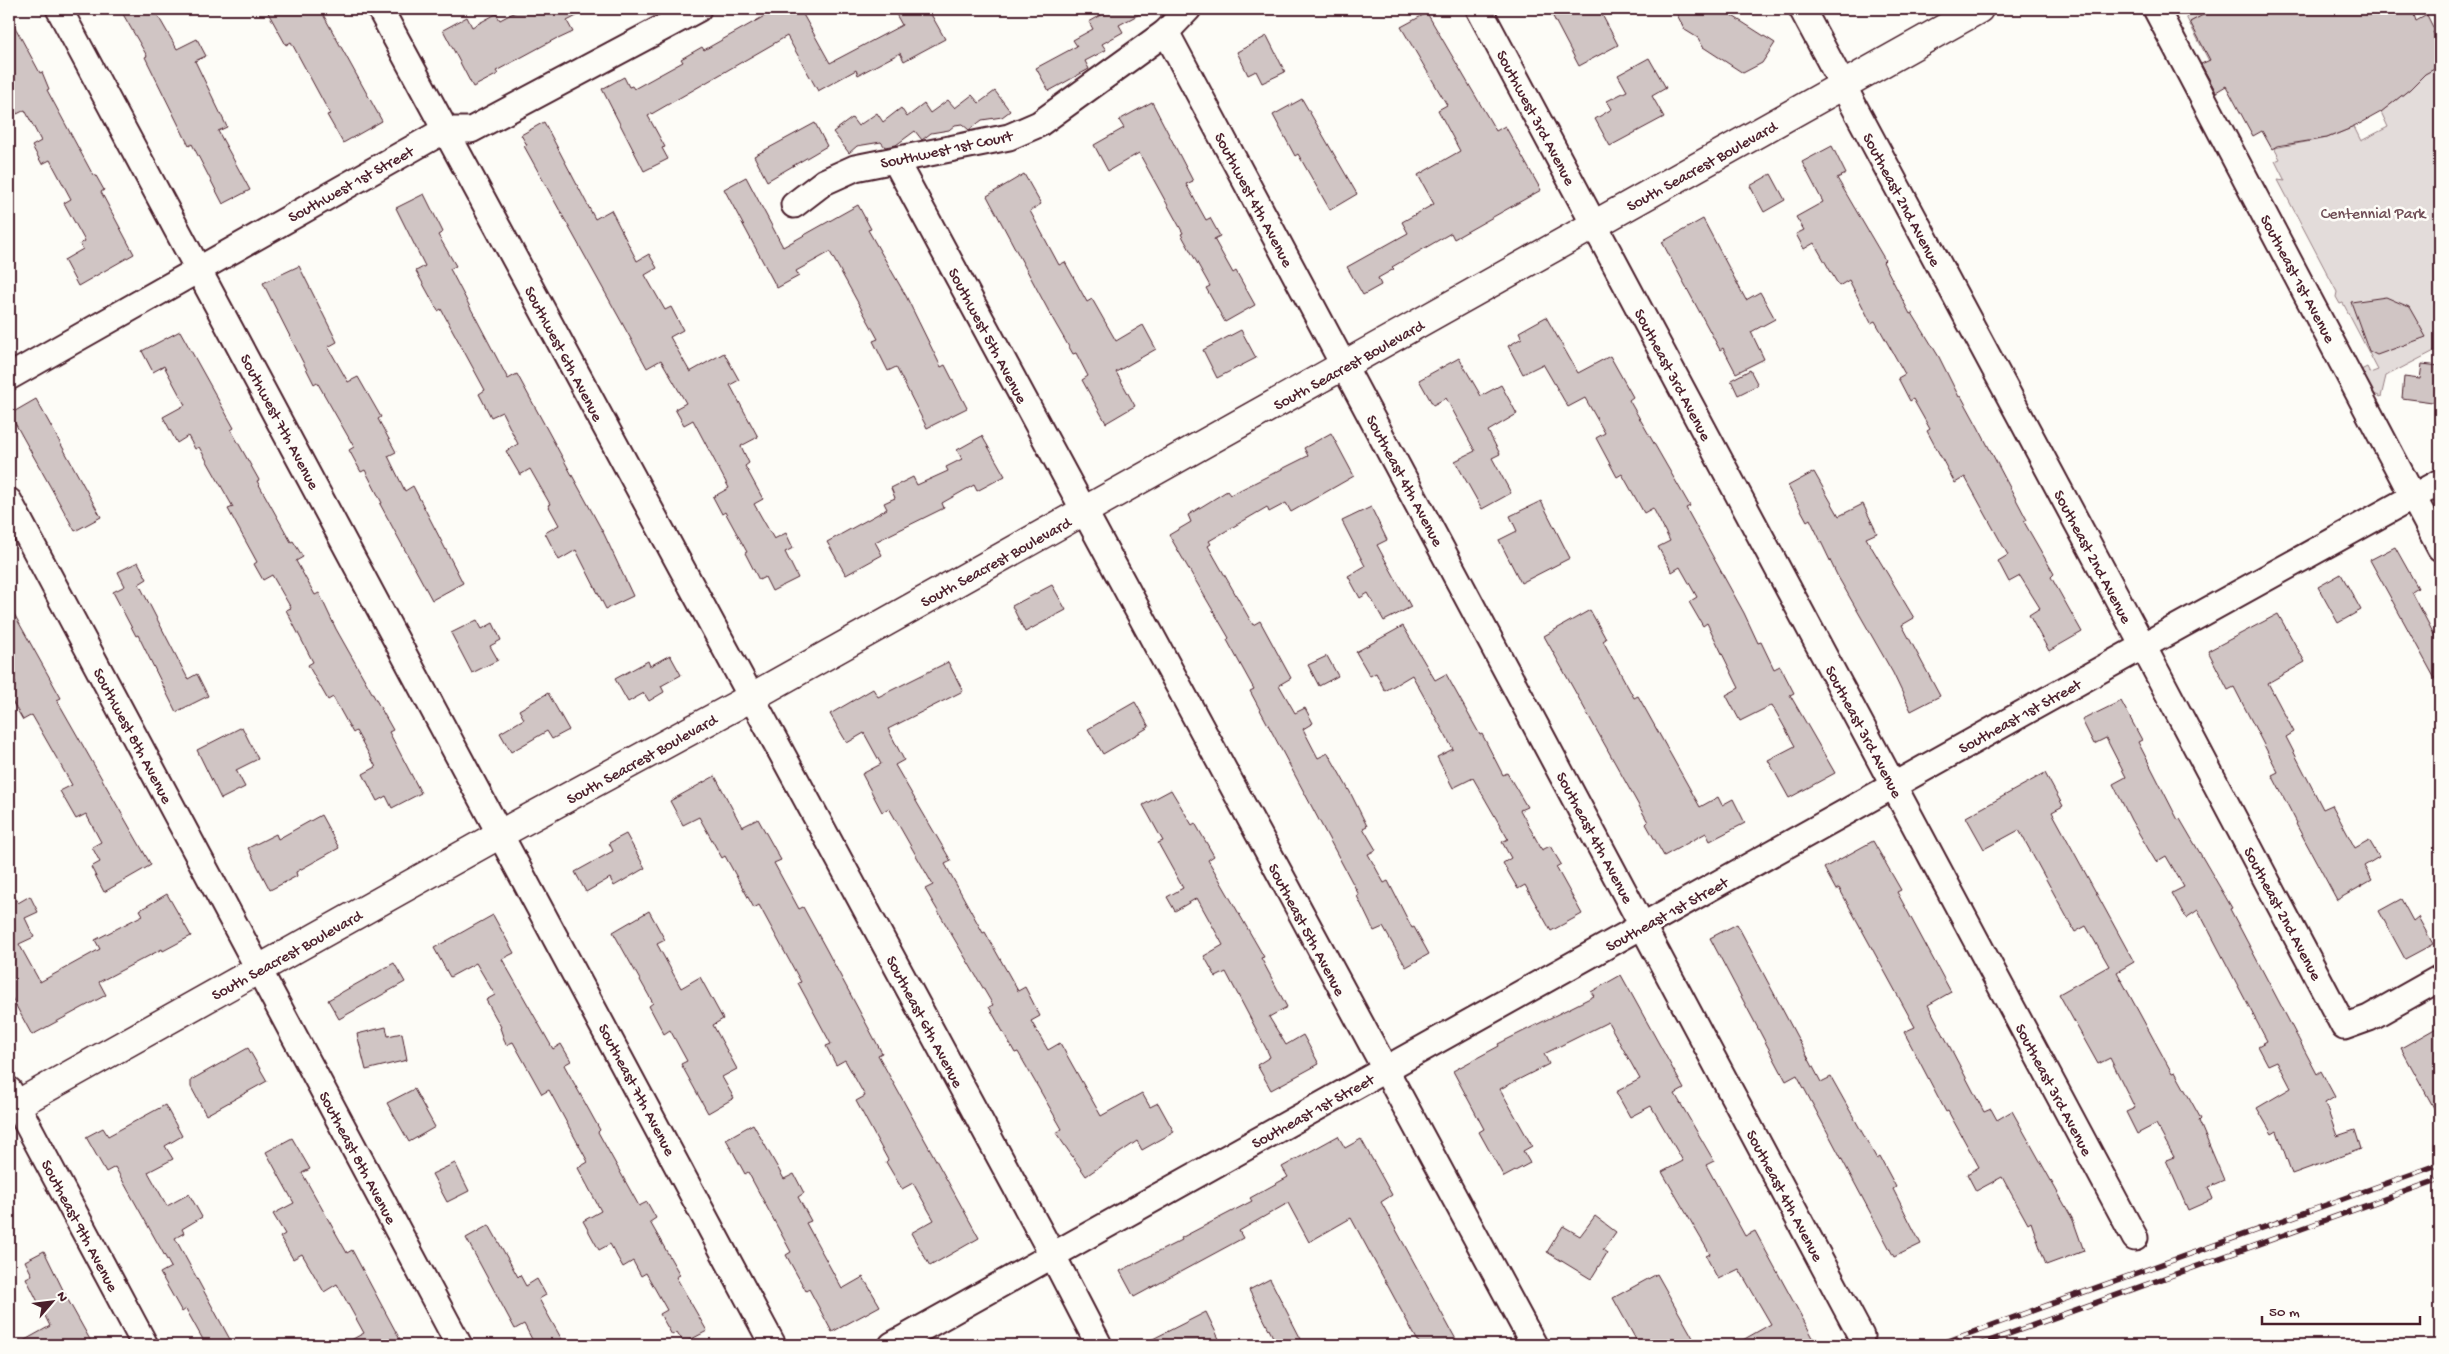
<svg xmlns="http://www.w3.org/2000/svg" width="2449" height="1354" viewBox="0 0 2449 1354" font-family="'Gochi Hand',sans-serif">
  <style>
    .green { fill: #e3dcda; stroke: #967e82 }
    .building { fill: #d0c5c4; stroke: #4a1f2b }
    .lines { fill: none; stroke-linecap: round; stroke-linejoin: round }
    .street-casing { stroke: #4a1f2b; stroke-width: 29 }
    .secondary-casing { stroke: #4a1f2b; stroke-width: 31 }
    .street { stroke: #fdfcf7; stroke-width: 25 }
    .secondary { stroke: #fdfcf7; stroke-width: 28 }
    .rail-casing { stroke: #4a1f2b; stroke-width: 5.5 }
    .rail { stroke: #fdfcf7; stroke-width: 4; stroke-dasharray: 11; stroke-linecap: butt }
    .labels { text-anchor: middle; stroke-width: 5; stroke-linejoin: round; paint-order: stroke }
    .street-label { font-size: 16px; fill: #4a1f2b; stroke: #fdfcf7 }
    .park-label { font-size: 16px; fill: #704e57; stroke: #fdfcf7 }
  </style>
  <rect width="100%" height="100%" fill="#fdfcf7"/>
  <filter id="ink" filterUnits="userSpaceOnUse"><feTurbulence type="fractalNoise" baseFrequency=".02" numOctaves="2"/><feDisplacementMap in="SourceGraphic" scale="10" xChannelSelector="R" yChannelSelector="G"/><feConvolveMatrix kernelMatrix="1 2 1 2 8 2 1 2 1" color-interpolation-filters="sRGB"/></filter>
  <g filter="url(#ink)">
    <g class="green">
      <polygon points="2182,9 2205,9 2207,13 2190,22 2213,59 2209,61"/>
      <polygon points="2440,61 2440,348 2386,376 2381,397 2372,393 2361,370 2367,367 2370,373 2378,370 2343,303 2340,304 2336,297 2337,292 2278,180 2285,181 2275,161 2280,159 2274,148 2327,138 2354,127 2361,141 2388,127 2381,112 2410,89 2432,66"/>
    </g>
    <g class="building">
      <polygon points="120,9 154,9 177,49 197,39 206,56 195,61 227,127 218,131 250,190 223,204 192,144 189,146 145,57 147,56"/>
      <polygon points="266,9 320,9 382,121 343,143 327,115 330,114 291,42 286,45"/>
      <polygon points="521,9 590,9 567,21 573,32 558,39 557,38 496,71 498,74 473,87 443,30 467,17 472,27 496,14 500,20"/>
      <polygon points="777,9 800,9 830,63 902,25 893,9 928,9 945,39 904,61 900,53 858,75 856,70 818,91 787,36 648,116 665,147 662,148 668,159 644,171 602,89 624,77 629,87 632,86 634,89 683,62 681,59 702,47 704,50"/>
      <polygon points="1112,9 1149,9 1119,25 1123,32 1102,44 1106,50 1085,61 1089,69 1049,91 1036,68 1077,46 1073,40 1093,29 1089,22"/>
      <polygon points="1549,9 1599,9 1618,45 1579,66"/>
      <polygon points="1674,9 1728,9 1731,15 1775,43 1762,63 1743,73 1703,47 1698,38 1685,30"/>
      <polygon points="2214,9 2412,9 2416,21 2427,15 2435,31 2433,32 2440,46 2440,66 2425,74 2410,89 2381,112 2354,127 2327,138 2277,146 2272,149 2262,131 2253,136 2226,86 2216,92 2201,64 2210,60 2190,22"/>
      <polygon points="1427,13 1496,131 1505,126 1541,190 1454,239 1451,233 1392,267 1394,269 1378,278 1381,285 1363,295 1347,267 1408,233 1402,222 1434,204 1418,175 1460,151 1438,110 1447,105 1401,27"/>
      <polygon points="9,16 40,73 42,72 49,89 47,90 93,175 95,174 104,190 101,192 134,254 78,286 64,260 83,249 80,244 85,241 64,203 71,199 50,160 42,164 32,146 41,141 25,110 17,114 9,98"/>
      <polygon points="1267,36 1285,72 1262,83 1256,71 1248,75 1237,52"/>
      <polygon points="1649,58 1666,88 1652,96 1664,117 1610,146 1595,119 1612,109 1607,101 1627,91 1618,75"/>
      <polygon points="995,91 1010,111 1002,117 982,120 969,130 962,124 955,125 949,130 931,133 922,140 915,131 896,145 885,147 881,142 857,146 849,153 833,132 852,118 858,126 877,113 883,122 901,108 907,117 924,104 930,113 948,100 955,108 972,95 979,103"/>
      <polygon points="1302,99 1357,194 1330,210 1298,154 1295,156 1273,115"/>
      <polygon points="1152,102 1193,181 1186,184 1206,220 1210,218 1220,236 1214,239 1233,273 1236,271 1255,305 1225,322 1206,288 1210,286 1181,234 1183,233 1139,153 1108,171 1094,145 1124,128 1119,120"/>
      <polygon points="544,122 595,219 611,210 637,261 649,254 657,268 645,275 665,310 671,307 683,330 670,337 690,372 724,353 739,380 730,385 758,437 741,446 749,463 745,466 763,499 754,504 774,539 786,533 793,548 785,552 798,578 772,591 765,577 759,580 745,553 747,552 725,512 722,514 713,497 729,488 693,420 684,425 675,409 686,403 661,360 647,368 524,146 527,145 521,135"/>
      <polygon points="815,123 827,146 767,181 754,156"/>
      <polygon points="1832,146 1846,174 1837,178 1885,260 1883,262 1910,314 1912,313 1939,357 1959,397 1961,396 1978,427 2027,520 2024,522 2054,574 2051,577 2082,632 2049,651 2029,615 2040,608 2020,576 2009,582 1998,561 2008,555 1965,477 1955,483 1927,431 1930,429 1913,399 1910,401 1898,378 1905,374 1875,321 1871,323 1849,280 1839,286 1814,243 1804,249 1796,234 1804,230 1796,217 1823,202 1802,162"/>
      <polygon points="1024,174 1041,204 1030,211 1059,265 1065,262 1087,302 1092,299 1116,341 1143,325 1156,349 1116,372 1135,406 1106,423 1082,380 1088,376 1076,353 1073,354 1054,321 987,196"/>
      <polygon points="1771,174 1785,200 1764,212 1750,186"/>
      <polygon points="746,177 783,247 858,205 871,229 868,230 906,296 941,367 945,365 967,408 927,428 896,367 888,371 873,341 878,339 830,252 796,271 799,276 777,288 724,189"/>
      <polygon points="424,194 443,232 438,235 456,266 450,269 508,379 517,374 604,534 633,596 606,609 576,550 559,560 545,533 559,525 548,505 550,504 530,469 520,475 506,451 518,444 502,412 491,417 479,394 485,390 441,309 438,311 416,271 425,266 396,208"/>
      <polygon points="1703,219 1746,300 1760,292 1775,319 1751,332 1764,359 1736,373 1723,348 1720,350 1662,242"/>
      <polygon points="299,266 337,342 328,347 348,382 358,377 381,417 378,419 396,452 388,456 405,491 413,486 463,583 432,600 380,504 382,503 365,470 361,472 349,450 354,447 317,382 314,384 263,283"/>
      <polygon points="2386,297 2409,307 2426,337 2377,355 2369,351 2351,302"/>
      <polygon points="1546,317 1578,373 1610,356 1633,397 1629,400 1690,506 1686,508 1744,613 1758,643 1761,642 1774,669 1780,666 1794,693 1790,695 1835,773 1789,798 1768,760 1795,746 1772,705 1740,721 1726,695 1739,688 1707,623 1703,626 1689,602 1697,597 1680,567 1672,572 1658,547 1670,541 1653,508 1644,513 1622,474 1617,477 1596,438 1605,433 1585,398 1568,407 1543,364 1523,374 1508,346 1522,338 1519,332"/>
      <polygon points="1241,330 1256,358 1217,378 1203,350"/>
      <polygon points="180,331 234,428 231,430 259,480 257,481 291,542 293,541 303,557 296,561 315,595 319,593 336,629 393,730 389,732 421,793 392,808 386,796 377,801 363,774 376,767 356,731 353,733 333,697 328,700 308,665 313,662 286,610 291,608 272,575 263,580 254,564 257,562 228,509 233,507 199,447 195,449 188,436 177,443 163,417 185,405 164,366 153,372 142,351"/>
      <polygon points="1459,358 1481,396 1501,385 1517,414 1488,431 1500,454 1492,458 1511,493 1482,509 1455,461 1475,451 1446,398 1433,405 1419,380"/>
      <polygon points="2422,364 2440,366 2440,403 2402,398 2404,377 2420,379"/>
      <polygon points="1750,370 1758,385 1738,395 1731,380"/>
      <polygon points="36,399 101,517 75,531 10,414"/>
      <polygon points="1331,433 1354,476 1291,512 1286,503 1269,512 1267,507 1209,541 1211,544 1208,546 1253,625 1260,621 1291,678 1279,685 1295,713 1305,708 1313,723 1303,729 1318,758 1328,753 1350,792 1367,826 1363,828 1376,850 1368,854 1384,883 1388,881 1412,928 1414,927 1429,954 1406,967 1383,927 1374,931 1357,896 1359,895 1250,691 1254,689 1227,640 1229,638 1169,535 1191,522 1188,515 1227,491 1230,495 1308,456 1304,448"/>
      <polygon points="982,436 1005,476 977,491 974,485 942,503 944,508 875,542 882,555 846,575 827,542 887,509 884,503 895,498 891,488 913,477 917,485 948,471 946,467 962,459 957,450"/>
      <polygon points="1814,472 1839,516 1863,504 1877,533 1866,538 1914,618 1902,625 1940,696 1911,711 1893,673 1837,575 1810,519 1807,521 1788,486"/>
      <polygon points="1541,501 1570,558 1521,583 1499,540 1517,531 1510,516"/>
      <polygon points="1371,507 1387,540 1377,545 1411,607 1384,621 1368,593 1360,598 1348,576 1365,566 1342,521"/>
      <polygon points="2395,547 2418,588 2412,592 2440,646 2440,688 2370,560"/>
      <polygon points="138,562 147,579 139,584 188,679 197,674 208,696 176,712 138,635 136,636 113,592 125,586 118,572"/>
      <polygon points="2341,574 2361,610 2338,623 2318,587"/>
      <polygon points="1052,585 1066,610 1025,632 1012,606"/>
      <polygon points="9,605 61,698 57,700 151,865 104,892 91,867 100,862 92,847 101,842 86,814 76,819 60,791 72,785 32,715 23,720 9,696 9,687 16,683 9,670"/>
      <polygon points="1590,610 1606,639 1603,641 1634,698 1638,696 1700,807 1718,797 1722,805 1733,799 1745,823 1710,841 1706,833 1664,856 1646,824 1648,822 1544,636"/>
      <polygon points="2278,614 2305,662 2268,683 2294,732 2286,737 2323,809 2332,805 2355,848 2369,840 2379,857 2364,866 2372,880 2337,900 2296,824 2297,823 2272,775 2278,772 2234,687 2228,690 2208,651"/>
      <polygon points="477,620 482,629 493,623 501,640 490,646 498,660 472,673 451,633"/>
      <polygon points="1403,626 1435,680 1446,674 1480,735 1482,734 1503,775 1507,773 1527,807 1520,810 1542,850 1550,846 1561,864 1556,867 1582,914 1551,931 1525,885 1518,889 1503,863 1511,858 1502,842 1508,839 1473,778 1453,788 1437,757 1453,749 1412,675 1385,691 1376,673 1370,676 1356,652"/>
      <polygon points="670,655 681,675 661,686 664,692 649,701 644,693 628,702 615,679 648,661 650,666"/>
      <polygon points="1327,656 1338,676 1319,686 1308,665"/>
      <polygon points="948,662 963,691 888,729 904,760 895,765 951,861 945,864 983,933 985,932 1018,991 1025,987 1040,1016 1031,1021 1048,1050 1060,1043 1101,1116 1142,1093 1150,1107 1158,1103 1174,1132 1142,1150 1137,1141 1086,1176 1056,1133 1062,1129 1018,1052 1015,1053 989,1007 993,1005 925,889 933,885 889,808 882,812 862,774 881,764 864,733 847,743 830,714 873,689 878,697"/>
      <polygon points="548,693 569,730 552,739 547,731 511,752 500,733 524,719 519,710"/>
      <polygon points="2121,701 2142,740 2138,742 2178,820 2180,819 2232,908 2230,909 2317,1074 2321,1071 2335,1097 2325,1103 2337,1136 2355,1130 2361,1149 2292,1174 2277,1131 2272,1134 2257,1108 2291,1088 2277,1061 2268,1065 2258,1046 2267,1041 2198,910 2186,918 2172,893 2184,887 2166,856 2156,862 2131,820 2113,784 2126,777 2106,738 2094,744 2082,720"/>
      <polygon points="1135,702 1149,727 1103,754 1088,729"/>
      <polygon points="242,727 258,759 236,770 245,787 221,799 197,750"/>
      <polygon points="2045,773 2063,806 2052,812 2134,962 2117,972 2172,1073 2175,1072 2201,1119 2199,1121 2224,1180 2208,1187 2213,1199 2188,1210 2166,1160 2174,1157 2156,1124 2137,1134 2126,1112 2135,1108 2110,1058 2098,1064 2059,994 2109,966 2086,926 2075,932 2019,830 1984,849 1966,817"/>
      <polygon points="715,776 742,827 758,819 772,844 781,860 774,863 799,909 803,907 825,947 882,1053 878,1055 979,1238 930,1266 911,1233 934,1220 913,1183 902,1189 886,1162 888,1160 856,1101 865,1096 845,1060 836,1065 826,1046 831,1044 798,983 801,982 759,905 754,908 725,856 722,858 699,817 683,825 670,801"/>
      <polygon points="1171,790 1192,825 1195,823 1214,856 1208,860 1264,957 1261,958 1287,1007 1269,1017 1286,1045 1303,1035 1319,1064 1271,1090 1257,1065 1270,1057 1266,1048 1226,972 1216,977 1204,956 1223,945 1197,898 1175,911 1167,897 1183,888 1158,843 1163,841 1143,805"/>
      <polygon points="321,815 339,848 296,872 297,876 270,890 248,848 276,834 278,839"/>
      <polygon points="626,834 645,868 614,886 610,878 586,892 575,872 613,851 609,843"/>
      <polygon points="1873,841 1901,890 1897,892 1951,992 1928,1005 1984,1112 1991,1109 1997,1120 2012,1111 2073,1220 2084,1251 2046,1265 2031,1222 2028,1224 2002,1177 1976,1191 1967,1174 1979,1167 1948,1111 1946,1112 1904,1032 1915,1027 1839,888 1836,890 1824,868"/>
      <polygon points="9,885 18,903 30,896 38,912 25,918 34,937 19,944 40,982 100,949 95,940 143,915 140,910 167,894 191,936 163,951 162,949 99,982 106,995 32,1035 9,993"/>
      <polygon points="2401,899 2413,921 2418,917 2433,944 2405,959 2379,911"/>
      <polygon points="649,911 665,940 657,944 681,988 700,977 723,1019 713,1025 737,1069 722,1077 734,1098 708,1113 681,1064 687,1061 670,1030 664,1034 649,1006 653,1003 613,932"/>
      <polygon points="493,915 514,953 502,959 553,1049 561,1044 571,1061 564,1065 600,1130 598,1132 639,1206 647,1202 656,1218 650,1222 680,1275 676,1277 707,1331 684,1343 677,1332 672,1335 660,1314 667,1310 646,1273 641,1276 633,1261 623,1267 610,1244 599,1250 583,1221 601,1211 578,1168 588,1162 549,1090 542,1094 513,1042 506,1045 500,1028 501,1027 486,1000 495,995 476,963 450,977 434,948"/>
      <polygon points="1737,924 1821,1082 1831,1077 1877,1159 1880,1157 1896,1187 1893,1189 1921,1244 1894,1257 1797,1075 1786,1081 1710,938"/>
      <polygon points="394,963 405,982 339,1019 328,1000"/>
      <polygon points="1621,975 1684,1089 1675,1094 1714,1161 1706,1165 1745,1236 1755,1231 1817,1345 1734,1345 1771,1324 1739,1269 1718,1279 1706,1256 1710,1254 1662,1172 1683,1161 1651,1106 1630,1117 1616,1092 1640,1079 1608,1022 1544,1054 1549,1064 1500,1089 1532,1146 1523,1151 1530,1163 1504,1177 1479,1132 1484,1129 1453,1071 1499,1046 1498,1044 1594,996 1591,992"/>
      <polygon points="2440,1026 2440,1119 2401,1048"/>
      <polygon points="386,1027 388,1036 402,1033 407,1060 366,1070 357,1034"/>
      <polygon points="248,1048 267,1081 206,1115 191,1087 191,1080"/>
      <polygon points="414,1089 435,1127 409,1142 387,1103"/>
      <polygon points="165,1105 182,1136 165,1146 173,1159 148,1172 167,1206 189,1194 202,1217 182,1229 184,1233 175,1238 233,1345 206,1345 186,1309 182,1312 160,1273 171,1267 115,1167 106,1172 86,1137 103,1128 108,1136"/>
      <polygon points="753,1124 784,1179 794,1174 804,1193 798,1197 811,1221 806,1223 842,1289 863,1277 880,1306 832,1332 809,1289 806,1291 786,1255 791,1252 748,1172 745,1174 726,1139"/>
      <polygon points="1338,1136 1345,1148 1361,1139 1392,1195 1381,1202 1459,1345 1420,1345 1351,1218 1309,1242 1288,1203 1239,1231 1243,1238 1134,1297 1120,1271 1182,1240 1181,1238 1252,1201 1250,1198 1288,1177 1282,1167"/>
      <polygon points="292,1138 310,1169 302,1173 347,1253 352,1250 403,1345 342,1345 364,1333 337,1284 324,1292 302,1254 293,1259 280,1237 285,1234 273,1214 294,1203 266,1152"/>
      <polygon points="455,1163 469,1191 447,1202 432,1174"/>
      <polygon points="1595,1216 1616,1232 1603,1250 1607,1253 1591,1279 1547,1252 1563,1226 1580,1236"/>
      <polygon points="489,1225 518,1277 520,1275 526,1286 537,1279 546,1295 539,1299 565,1345 535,1345 524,1324 515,1329 466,1238"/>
      <polygon points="44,1251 68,1300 93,1345 16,1345 50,1326 26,1278 32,1275 25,1261"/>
      <polygon points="1657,1274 1697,1345 1639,1345 1613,1298"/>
      <polygon points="1270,1279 1304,1345 1277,1345 1249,1290"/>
      <polygon points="1206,1312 1222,1345 1141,1345"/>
    </g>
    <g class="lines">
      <g class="street-casing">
        <g id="street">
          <polyline points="59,9 773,1345"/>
          <polyline points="380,9 1053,1256 1099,1345"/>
          <polyline points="1479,9 2135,1238"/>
          <polyline points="1802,9 2143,646 2344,1027 2369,1018 2440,978"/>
          <polyline points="2156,9 2440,548"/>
          <polyline points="1166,32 1861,1336"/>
          <polyline points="895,160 1534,1345"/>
          <polyline points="794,205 824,182 855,168 1009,137 1039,124 1166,32 1188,9"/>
          <polyline points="9,377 445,130 471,130 698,9"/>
          <polyline points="9,501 459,1345"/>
          <polyline points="9,1090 145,1345"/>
          <polyline points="892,1345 2127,655 2440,482"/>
        </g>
      </g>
      <g class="secondary-casing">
        <polyline id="secondary" points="9,1109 502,833 752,697 1979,9"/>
      </g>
      <use href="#street" class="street"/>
      <use href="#secondary" class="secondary"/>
      <g class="rail-casing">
        <g id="rail">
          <polyline points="1937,1345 2440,1164"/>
          <polyline points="1978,1345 2440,1179"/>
        </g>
      </g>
      <use href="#rail" class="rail"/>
    </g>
  </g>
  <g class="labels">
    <g class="street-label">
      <text transform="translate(1537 117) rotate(62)" y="6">Southwest 3rd Avenue</text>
      <text transform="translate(946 148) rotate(-12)" y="6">Southwest 1st Court</text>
      <text transform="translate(1701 165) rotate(-29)" y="6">South Seacrest Boulevard</text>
      <text transform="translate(350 183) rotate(-29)" y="6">Southwest 1st Street</text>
      <text transform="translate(1255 199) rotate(62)" y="6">Southwest 4th Avenue</text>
      <text transform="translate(1903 199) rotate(62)" y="6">Southeast 2nd Avenue</text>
      <text transform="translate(2299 278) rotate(62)" y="6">Southeast 1st Avenue</text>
      <text transform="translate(989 335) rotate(62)" y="6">Southwest 5th Avenue</text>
      <text transform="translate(565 353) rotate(62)" y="6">Southwest 6th Avenue</text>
      <text transform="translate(1348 364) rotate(-29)" y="6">South Seacrest Boulevard</text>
      <text transform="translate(1674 374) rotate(62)" y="6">Southeast 3rd Avenue</text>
      <text transform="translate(281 421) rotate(62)" y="6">Southwest 7th Avenue</text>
      <text transform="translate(1406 480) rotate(62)" y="6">Southeast 4th Avenue</text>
      <text transform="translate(2094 556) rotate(62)" y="6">Southeast 2nd Avenue</text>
      <text transform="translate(995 561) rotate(-29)" y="6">South Seacrest Boulevard</text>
      <text transform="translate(2019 715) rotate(-29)" y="6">Southeast 1st Street</text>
      <text transform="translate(1865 731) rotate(62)" y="6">Southeast 3rd Avenue</text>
      <text transform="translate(134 735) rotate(62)" y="6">Southwest 8th Avenue</text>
      <text transform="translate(641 758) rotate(-29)" y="6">South Seacrest Boulevard</text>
      <text transform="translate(1596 837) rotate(62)" y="6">Southeast 4th Avenue</text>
      <text transform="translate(1666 913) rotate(-29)" y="6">Southeast 1st Street</text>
      <text transform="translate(2284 913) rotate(62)" y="6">Southeast 2nd Avenue</text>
      <text transform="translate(1308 929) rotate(62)" y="6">Southeast 5th Avenue</text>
      <text transform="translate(286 954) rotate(-29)" y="6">South Seacrest Boulevard</text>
      <text transform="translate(926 1021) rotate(62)" y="6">Southeast 6th Avenue</text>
      <text transform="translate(638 1089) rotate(62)" y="6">Southeast 7th Avenue</text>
      <text transform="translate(2055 1089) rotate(62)" y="6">Southeast 3rd Avenue</text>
      <text transform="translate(1312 1110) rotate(-29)" y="6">Southeast 1st Street</text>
      <text transform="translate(359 1157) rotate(62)" y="6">Southeast 8th Avenue</text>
      <text transform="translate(1786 1195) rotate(62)" y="6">Southeast 4th Avenue</text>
      <text transform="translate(81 1225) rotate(62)" y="6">Southeast 9th Avenue</text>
    </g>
    <g class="park-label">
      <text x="2373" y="218">Centennial Park</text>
    </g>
  </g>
  <rect width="2449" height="1354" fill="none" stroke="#fdfcf7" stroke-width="30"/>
  <rect x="15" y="15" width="2419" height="1324" fill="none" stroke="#4a1f2b" stroke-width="2" filter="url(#ink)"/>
  <g transform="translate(52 1302) rotate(62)" stroke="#fdfcf7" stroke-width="4" paint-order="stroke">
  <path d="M0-4L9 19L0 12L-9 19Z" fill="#4a1f2b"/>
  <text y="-8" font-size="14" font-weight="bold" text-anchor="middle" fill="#4a1f2b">N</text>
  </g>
  <path d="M2262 1316v8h158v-8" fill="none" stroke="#4a1f2b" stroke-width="2.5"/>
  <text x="2269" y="1316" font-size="15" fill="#4a1f2b" stroke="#fdfcf7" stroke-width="4" paint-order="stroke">50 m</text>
</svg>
